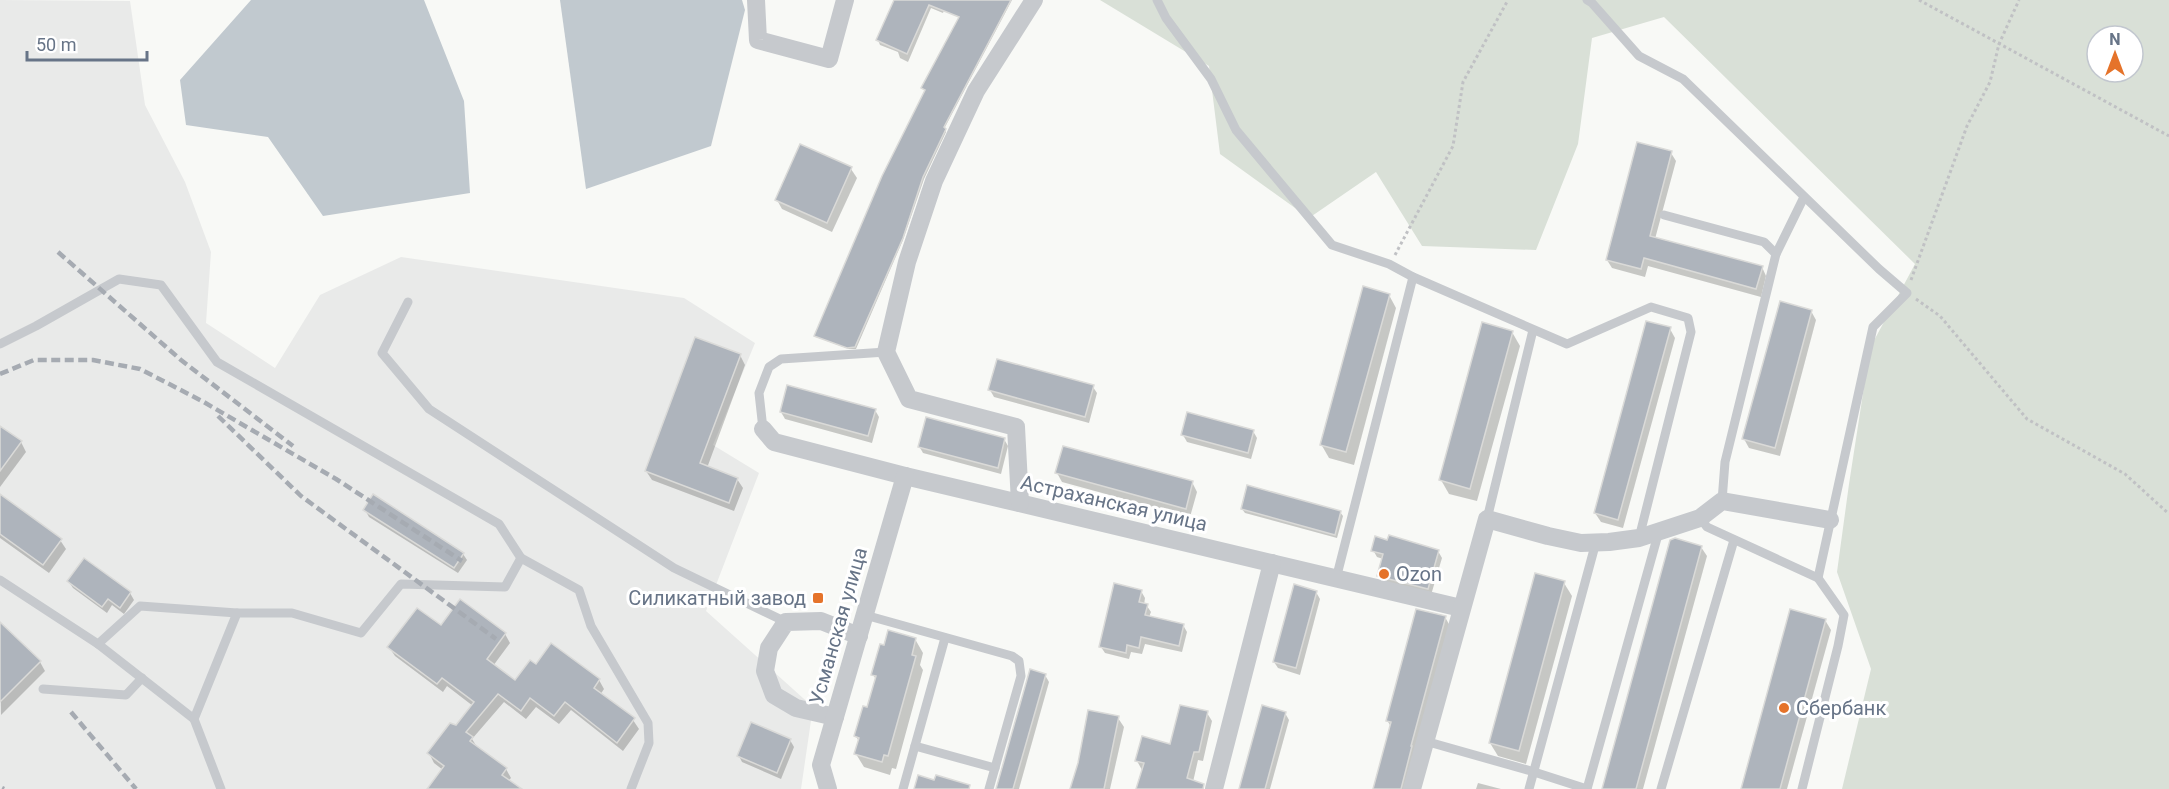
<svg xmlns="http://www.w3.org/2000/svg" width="2169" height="789" viewBox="0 0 2169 789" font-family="Roboto,sans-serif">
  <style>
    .built { fill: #e9eae9 }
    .green { fill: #d9e0d7; fill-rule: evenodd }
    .water { fill: #c1c9cf }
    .shadow { fill: #0003 }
    .building { fill: #aeb4bc; stroke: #dadad8; stroke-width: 1.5 }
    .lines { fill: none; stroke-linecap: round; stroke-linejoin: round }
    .path { stroke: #c0c1c4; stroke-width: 3; stroke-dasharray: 3 3; stroke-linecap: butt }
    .lane { stroke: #c6c9cd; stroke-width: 9 }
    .street { stroke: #c6c9cd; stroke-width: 18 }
    .rail { stroke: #a6abb2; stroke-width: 4.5; stroke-dasharray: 9 4.5; stroke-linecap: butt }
    .poi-dot { fill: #e5732a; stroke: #fff; stroke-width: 2 }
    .labels { text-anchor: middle; stroke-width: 6; stroke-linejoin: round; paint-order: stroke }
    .street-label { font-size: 20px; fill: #677487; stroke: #fff }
    .poi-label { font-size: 20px; fill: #677487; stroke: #fff; text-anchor: start }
  </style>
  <rect width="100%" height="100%" fill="#f8f9f6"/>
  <polygon class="built" points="0,0 130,1 145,105 185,182 211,252 206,323 275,368 320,295 401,257 684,298 755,343 713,445 759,473 706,611 813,707 801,789 0,789"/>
  <path class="green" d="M1100,0H2169V789H1842L1871,669L1837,572L1849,484L1870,348L1915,264L1664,17L1592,38L1578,144L1536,250L1422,246L1376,172L1309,218L1220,154L1209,66ZM2097,36H2133V72H2097Z"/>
  <g class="water">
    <polygon points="251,0 424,0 464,101 470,193 323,216 268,137 186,125 180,80"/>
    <polygon points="560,0 742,0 745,10 711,146 586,189"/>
  </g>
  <g class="shadow">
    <polygon points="918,0 948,0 943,13 931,8 908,62 900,58 898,52 880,45 878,40"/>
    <polygon points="970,0 1012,0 944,129 946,132 924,179 903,240 856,349 849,349 816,337 926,91 924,89"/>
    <polygon points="1671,153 1676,161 1655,239 1762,267 1766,276 1761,297 1648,266 1645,277 1612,268 1607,260"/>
    <polygon points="851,169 857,178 832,232 782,209 777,200"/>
    <polygon points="1389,295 1396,308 1354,465 1329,458 1321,444"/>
    <polygon points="1811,311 1816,320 1780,456 1749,448 1744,439"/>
    <polygon points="1670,329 1675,338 1623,528 1601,522 1595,513"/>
    <polygon points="1512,332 1520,346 1477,501 1449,494 1441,480"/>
    <polygon points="740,355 745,365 707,468 737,479 743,488 734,511 652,480 646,471"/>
    <polygon points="1093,387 1097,393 1089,423 994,397 990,390"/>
    <polygon points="875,410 879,417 872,443 785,419 781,412"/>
    <polygon points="0,427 21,442 26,452 0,487"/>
    <polygon points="1253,431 1257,438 1251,459 1187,442 1183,435"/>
    <polygon points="1004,439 1008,446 1001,474 923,453 919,446"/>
    <polygon points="1057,473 1192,482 1197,492 1190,517 1062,482"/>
    <polygon points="0,496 60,540 66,549 49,573 0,538"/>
    <polygon points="1242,509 1340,512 1343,516 1337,538 1245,513"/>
    <polygon points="365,510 463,554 467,560 458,573 369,517"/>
    <polygon points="1701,547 1707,556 1643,789 1604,789"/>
    <polygon points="1373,550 1438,551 1442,558 1431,595 1382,583 1378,576 1383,559 1377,557"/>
    <polygon points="69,582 130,593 134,600 124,614 112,605 107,613 73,588"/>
    <polygon points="1564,583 1572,596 1526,764 1498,756 1490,743"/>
    <polygon points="1141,591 1145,598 1144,605 1147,606 1151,612 1149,617 1183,625 1187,632 1182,652 1145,644 1142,654 1131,652 1129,659 1105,653 1101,647"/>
    <polygon points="1316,592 1320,599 1300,675 1278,668 1274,662"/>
    <polygon points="1445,617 1450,626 1408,789 1374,789 1391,727 1387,720"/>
    <polygon points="1825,620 1831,630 1787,789 1742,789"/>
    <polygon points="0,624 40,662 45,671 1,715"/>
    <polygon points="441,627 505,634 510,643 493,666 515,682 536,666 599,680 604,689 600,695 633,720 639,729 623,751 571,710 559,724 536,707 526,719 504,702 472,739 477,747 506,769 511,778 508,781 519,789 429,789 443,770 434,763 429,753 456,727 473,706 447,686 443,692 395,656 389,647"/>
    <polygon points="915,639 923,653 920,665 923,670 896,769 892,768 890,775 864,767 856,754 859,742 856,736 868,709 876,680 873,674"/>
    <polygon points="1045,675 1049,682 1019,789 996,789"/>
    <polygon points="1207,713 1212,721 1203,761 1198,760 1193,782 1196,789 1138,789 1142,770 1137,761 1171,745"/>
    <polygon points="1285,713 1289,720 1270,789 1241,789"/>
    <polygon points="1118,718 1124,727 1110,789 1071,789"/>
    <polygon points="790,740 794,747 781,779 742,762 739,756"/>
    <polygon points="1478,783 1501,789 1476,789"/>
  </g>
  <g class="building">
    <polygon points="894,0 1011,0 944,127 946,129 923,177 903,238 855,347 847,348 814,336 882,176 925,90 921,88 959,17 929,5 907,54 876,40"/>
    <polygon points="1637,142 1672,151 1650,236 1763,266 1756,289 1644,258 1641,269 1606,260"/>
    <polygon points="800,144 852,167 827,223 775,200"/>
    <polygon points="1363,286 1390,294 1346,452 1320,445"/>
    <polygon points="1780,301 1812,310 1775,448 1742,439"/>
    <polygon points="1646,321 1671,327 1618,520 1594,513"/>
    <polygon points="1482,322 1513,331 1470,489 1439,480"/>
    <polygon points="695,337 741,354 700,463 738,478 729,503 645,471"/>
    <polygon points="997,359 1094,385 1085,417 988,390"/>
    <polygon points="787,385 876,409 868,436 780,412"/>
    <polygon points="1187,412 1254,430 1248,453 1181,435"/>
    <polygon points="926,417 1005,438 998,468 918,447"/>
    <polygon points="0,426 22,441 0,471"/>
    <polygon points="1063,446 1193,481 1186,509 1055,473"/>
    <polygon points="1247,485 1341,511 1335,535 1241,509"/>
    <polygon points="0,494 62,539 43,565 0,534"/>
    <polygon points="373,494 464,553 454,568 363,510"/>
    <polygon points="1389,535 1439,550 1428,589 1377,576 1383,554 1371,551 1375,536 1387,540"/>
    <polygon points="1675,538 1702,546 1636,789 1602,789 1670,540"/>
    <polygon points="84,558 131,592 120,608 108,599 102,607 67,581"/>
    <polygon points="1535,573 1565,581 1519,751 1489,743"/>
    <polygon points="1114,583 1142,590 1139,602 1148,604 1145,615 1184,624 1179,646 1141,637 1139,648 1127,645 1126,653 1099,647"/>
    <polygon points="1294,584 1317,591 1296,668 1273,662"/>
    <polygon points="460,599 506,633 487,659 515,680 530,660 536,664 551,643 600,679 594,688 635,718 617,743 565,702 554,716 530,698 521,711 498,694 466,732 473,737 470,741 507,768 502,775 522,789 427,789 444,766 427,753 450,723 456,725 474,702 442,678 437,684 387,647 417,608 441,625"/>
    <polygon points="1416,609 1446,616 1411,746 1412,746 1401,789 1373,789 1391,722 1386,721"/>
    <polygon points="1790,609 1826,619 1780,789 1741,789"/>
    <polygon points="0,622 41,661 0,702"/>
    <polygon points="888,630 916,638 912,655 916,656 888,756 884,755 882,762 854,754 859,738 854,736 863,706 867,707 876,676 871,675 880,644 884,645"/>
    <polygon points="1030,669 1046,674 1013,789 996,789"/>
    <polygon points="1180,705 1208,711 1199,752 1194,752 1187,778 1204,784 1203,789 1136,789 1144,763 1135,761 1142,736 1170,744"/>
    <polygon points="1262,705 1286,712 1265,789 1239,789"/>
    <polygon points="1088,710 1119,716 1104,789 1070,789 1078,763"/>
    <polygon points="751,722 791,739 777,773 737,756"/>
    <polygon points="918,775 934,780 936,775 970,785 969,789 914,789"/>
  </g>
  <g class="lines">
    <g class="path">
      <polyline points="1919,0 2169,136"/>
      <polyline points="1395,255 1453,146 1463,82 1508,0"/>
      <polyline points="1911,280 1967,126 1990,82 1999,44 2019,0"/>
      <polyline points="1916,299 1940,316 2027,419 2125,474 2169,514"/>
    </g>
    <g class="lane">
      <polyline points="1157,0 1166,18 1211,79 1236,130 1332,245 1389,264 1413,277 1567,344 1651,307 1688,318 1691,332 1639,538"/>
      <polyline points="1587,0 1592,3 1639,56 1683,79 1879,269 1907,293 1873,327 1818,578"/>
      <polyline points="1664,215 1764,242 1776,254 1725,462 1722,501"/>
      <polyline points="1776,254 1804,197"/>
      <polyline points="408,302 382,353 429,409 674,568 786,622"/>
      <polyline points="0,344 36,326 119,279 161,285 217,362 499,524 521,558 579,590 591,626 648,723 649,743 631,789"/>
      <polyline points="763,429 759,393 769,367 781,359 886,352"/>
      <polyline points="1700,518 1707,527 1818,578 1844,615 1838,646 1802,789"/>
      <polyline points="1487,519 1533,330"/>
      <polyline points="1336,579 1413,277"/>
      <polyline points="0,580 98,644 140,606 237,613"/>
      <polyline points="865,615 1012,656 1019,661 1021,676 989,789"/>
      <polyline points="98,644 194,719"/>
      <polyline points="43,689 126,695 142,678"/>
      <polyline points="1425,741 1531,771 1587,789"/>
      <polyline points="915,746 995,768"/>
      <polyline points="221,789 194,719 237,613 292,613 361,633 401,584 505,587 521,558"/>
      <polyline points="903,789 945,638"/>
      <polyline points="1529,789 1596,542"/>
      <polyline points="1587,789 1659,531"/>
      <polyline points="1661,789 1734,540"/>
    </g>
    <g class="street">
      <polyline points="756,0 758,40 829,59 845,0"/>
      <polyline points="763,429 774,442 905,476 1461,608"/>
      <polyline points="1020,503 1016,427 909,399 886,352 907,262 934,181 976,91 1034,0"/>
      <polyline points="835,717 796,708 774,695 765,671 769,648 786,622 821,621 859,636"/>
      <polyline points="828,789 821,765 905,476"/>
      <polyline points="1214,789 1272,563"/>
      <polyline points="1412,789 1487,519 1548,536 1581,543 1609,542 1639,538 1700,518 1722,501 1830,520"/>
    </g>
    <g class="rail">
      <polyline points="58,252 181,360 293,446"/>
      <polyline points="0,374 34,360 93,360 140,369 202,401 336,479 462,561"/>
      <polyline points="218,416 301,496 496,639"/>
      <polyline points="71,712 136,789"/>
      <polyline points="2,788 4,789"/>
    </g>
  </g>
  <g class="poi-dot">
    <circle cx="1384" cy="574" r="6"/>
    <rect x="812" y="592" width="12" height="12" rx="3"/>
    <circle cx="1784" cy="708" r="6"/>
  </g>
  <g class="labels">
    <g class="street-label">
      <text transform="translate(1114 503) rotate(13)" y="7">Астраханская улица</text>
      <text transform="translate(838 626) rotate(-74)" y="7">Усманская улица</text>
    </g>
    <g class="poi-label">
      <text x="1396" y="581">Ozon</text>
      <text x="806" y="605" text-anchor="end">Силикатный завод</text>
      <text x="1796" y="715">Сбербанк</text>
    </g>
  </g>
  <g transform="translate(2115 54)"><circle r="28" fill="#ffffff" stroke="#c2c7cf" stroke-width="1.5"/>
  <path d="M0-4.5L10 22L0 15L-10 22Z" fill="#e5732a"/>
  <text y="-9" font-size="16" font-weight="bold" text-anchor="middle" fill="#677487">N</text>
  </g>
  <path d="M27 51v9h120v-9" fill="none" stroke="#677487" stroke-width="3"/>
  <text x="36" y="51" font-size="18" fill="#677487" stroke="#ffffff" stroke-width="4.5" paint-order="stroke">50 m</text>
</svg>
